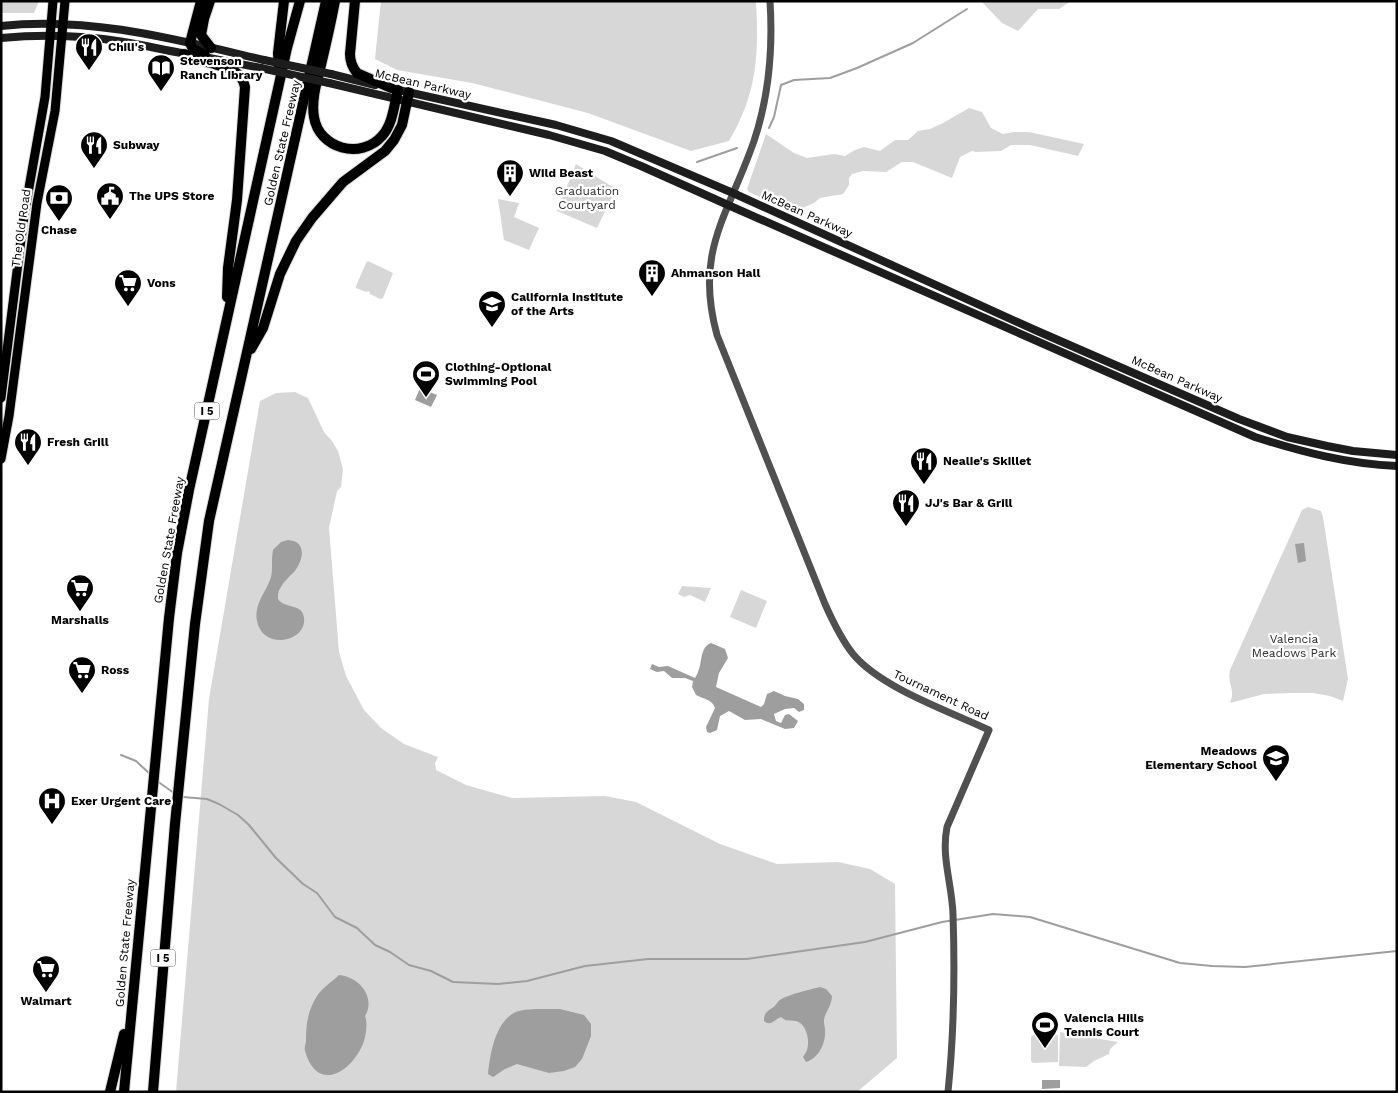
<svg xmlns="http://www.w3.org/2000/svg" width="1398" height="1093" viewBox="0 0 1398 1093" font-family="'Work Sans',sans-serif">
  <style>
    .green { fill: #d7d7d7 }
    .water { fill: #9e9e9e }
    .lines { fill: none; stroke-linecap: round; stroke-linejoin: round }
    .stream { stroke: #9e9e9e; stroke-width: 2 }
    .primary-casing { stroke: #dbdbdb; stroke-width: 11 }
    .motorway-casing { stroke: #dbdbdb; stroke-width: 12 }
    .tertiary { stroke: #505050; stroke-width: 7 }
    .secondary { stroke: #1d1d1d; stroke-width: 8 }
    .primary { stroke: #000; stroke-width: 9 }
    .motorway { stroke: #000; stroke-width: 10 }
    .secondary-bridge { stroke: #1d1d1d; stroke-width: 8 }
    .labels { text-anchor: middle; stroke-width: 4.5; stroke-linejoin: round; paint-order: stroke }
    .shield { fill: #fff; stroke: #4c4c4c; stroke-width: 1 }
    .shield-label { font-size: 11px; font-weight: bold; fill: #000 }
    .poi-label { font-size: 12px; font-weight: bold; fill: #000; stroke: #fff; text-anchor: start }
    .street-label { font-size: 12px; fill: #000; stroke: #fff }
    .park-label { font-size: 12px; fill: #2e2e2e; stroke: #fff }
  </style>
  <rect width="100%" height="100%" fill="#fff"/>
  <g class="green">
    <polygon points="1,1 39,1 34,13 1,13"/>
    <path d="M381,1H756C759,55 757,94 729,141L691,151L588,113L472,83L397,70L375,59Z"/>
    <polygon points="981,1 1071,1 1059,9 1038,9 1018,31 1002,23"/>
    <polygon points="969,108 982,112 991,128 1003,134 1013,132 1029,132 1084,144 1078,156 1030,145 1011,145 1001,151 976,152 972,151 960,157 952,178 913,162 902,162 886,172 863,171 852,174 849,178 849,185 843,194 820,198 814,203 794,212 749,192 747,189 766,134 794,153 807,158 834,154 845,156 855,150 864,147 880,151 895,140 908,140 918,131 930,129 943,123"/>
    <polygon points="576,164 616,189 597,228 557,211"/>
    <polygon points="498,199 519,203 514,217 539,228 529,250 504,240"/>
    <polygon points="368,261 393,273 383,298 380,299 370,294 369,291 366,292 356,288 356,286 366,263"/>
    <polygon points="295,392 308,398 324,432 332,441 338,451 343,469 341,487 337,491 329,528 339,652 346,676 364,710 381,728 404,744 438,757 435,763 436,770 466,785 512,798 605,796 636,802 720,844 777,864 838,862 870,869 895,884 897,1058 857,1092 176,1092 209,699 260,401 276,393"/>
    <path d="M1308,507L1321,511L1323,517L1348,679L1343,701L1330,696L1313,693H1291L1264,694L1230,703C1236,688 1227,686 1230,670L1302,510Z"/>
    <polygon points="682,586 711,588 705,602 690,595 684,597 678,594"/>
    <polygon points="741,590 767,601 756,628 730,617"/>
    <polygon points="1060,1032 1118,1042 1110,1049 1109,1054 1094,1061 1086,1067 1059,1066"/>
    <polygon points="1033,1035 1058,1035 1058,1062 1033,1063 1031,1061 1031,1037"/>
  </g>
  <g class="water">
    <polygon points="420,388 437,395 431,407 415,400"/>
    <path d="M288,540C307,541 304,560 294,572C289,577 284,581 281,587C278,591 278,594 278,599C284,609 303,603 304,618C307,642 263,651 257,621C254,603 266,593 271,577C273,569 271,559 273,550L281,542Z"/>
    <polygon points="1304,543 1306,561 1298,563 1295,544"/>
    <path d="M711,643L725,649L728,658L719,673L716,687L761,707L764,704L767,694L774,691L785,696L798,699L804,704V710L799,712L794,708L785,709L774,714L776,721L781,723L785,715L789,714L798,721L794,728L785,729L761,719L745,720L729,711L720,716L717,730L710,733L707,732L706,727L715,708C712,699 703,699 696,695L692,687L693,681L685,678H672L664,671L657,672L650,669L652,664L659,667L668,666L695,678C704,665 698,648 711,643Z"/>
    <path d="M339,975C360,977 376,998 365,1016C368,1022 366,1040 361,1048C347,1076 316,1090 305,1051C304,1047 306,1044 306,1040C306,1024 308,1010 317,996C323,987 332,982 339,975Z"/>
    <path d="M820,987L826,989L832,996C832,1006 823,1015 824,1022C824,1025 825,1027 825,1030C826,1043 819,1058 806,1062L803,1057C804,1055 806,1053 807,1050C810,1041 807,1024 796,1021C790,1020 786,1022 781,1017C775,1019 771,1027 764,1021C764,1014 766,1012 772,1008C776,1006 777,1002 780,1000C787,995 811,989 820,987Z"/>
    <path d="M543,1009H560L584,1015L591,1024V1036L582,1059L575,1067L564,1071L549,1073L517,1064L505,1069L493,1077L488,1074C490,1055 495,1021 516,1012C524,1009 534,1009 543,1009Z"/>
    <polygon points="1042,1080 1060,1080 1060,1088 1042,1089"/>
  </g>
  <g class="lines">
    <g class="stream">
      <polyline points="769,128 774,117 781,85 794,80 830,78 857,68 913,43 967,9"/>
      <polyline points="697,162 737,148"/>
      <polyline points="121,755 136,761 150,774"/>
      <polyline points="157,781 174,793"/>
      <polyline points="183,797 207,799 219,804 238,815 249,825 276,858 303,884 317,893 335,917 357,928 375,945 390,952 409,965 431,971 453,982 498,984 527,981 585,966 648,959 747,959 865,942 942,922 993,914 1030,917 1180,963 1212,966 1245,967 1397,951"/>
    </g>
    <g class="primary-casing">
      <g id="primary">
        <polyline points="1,398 24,216 45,97 53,1"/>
        <polyline points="1,459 9,416 37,203 55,111 65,1"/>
      </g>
    </g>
    <g class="motorway-casing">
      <g id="motorway">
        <polyline points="201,1 190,43 193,49 205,55"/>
        <polyline points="210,1 204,19 201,35 211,48"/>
        <path d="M335,1C331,22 326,44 321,65C317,81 311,100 314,117C319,149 361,160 382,136C393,124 394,105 398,90"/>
        <path d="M355,1L350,54C350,62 352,67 357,73L391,88"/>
        <path d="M184,54C192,56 199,59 207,62C223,67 241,68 245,87L237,200L228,268L227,297"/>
        <polyline points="279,70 278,53 284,1"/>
        <polyline points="251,349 263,328 280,274 296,241 312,218 343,182 385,151 394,140 402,125 409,92"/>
        <polyline points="110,1092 124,1034"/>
        <polyline points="124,1092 169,618 177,553 189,490 287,48 300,1"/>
        <polyline points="153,1092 175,824 195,624 209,521 326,1"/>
      </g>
    </g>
    <path class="tertiary" d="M770,1C773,48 769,96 754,141C728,216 694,251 717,335L825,604C833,622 841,639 853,654C881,688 949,711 989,730L947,827C941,857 952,884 953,914C955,973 954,1033 948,1092"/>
    <g class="secondary">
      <path d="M1,26C90,16 178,40 264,60"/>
      <path d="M1,38C42,34 83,35 124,42C145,45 166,51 188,54"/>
      <polyline points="204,57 261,68"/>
      <polyline points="331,74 375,85"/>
      <path d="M329,83L549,135L605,151L641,166L728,205L1255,437C1302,452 1348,464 1397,466"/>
      <polyline points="394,89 556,125 611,141 733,193 1035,330 1239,419 1287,437 1327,446 1353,451 1397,455"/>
    </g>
    <use href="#primary" class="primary"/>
    <use href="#motorway" class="motorway"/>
    <g class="secondary-bridge">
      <polyline points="264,60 331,74"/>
      <polyline points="261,68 329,83"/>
    </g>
  </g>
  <defs>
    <g id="restaurant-pin" transform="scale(1.4375)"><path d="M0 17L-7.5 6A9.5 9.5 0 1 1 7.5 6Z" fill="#000" stroke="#fff"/><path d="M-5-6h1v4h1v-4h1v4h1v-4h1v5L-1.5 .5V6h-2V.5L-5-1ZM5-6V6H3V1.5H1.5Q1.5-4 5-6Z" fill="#fff"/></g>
    <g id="library-pin" transform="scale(1.4375)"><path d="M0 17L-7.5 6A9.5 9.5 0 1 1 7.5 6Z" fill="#000" stroke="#fff"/><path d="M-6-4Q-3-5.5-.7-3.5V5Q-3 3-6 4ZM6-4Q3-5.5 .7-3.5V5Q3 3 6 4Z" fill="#fff"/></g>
    <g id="building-pin" transform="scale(1.4375)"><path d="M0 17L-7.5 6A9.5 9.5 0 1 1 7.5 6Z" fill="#000" stroke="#fff"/><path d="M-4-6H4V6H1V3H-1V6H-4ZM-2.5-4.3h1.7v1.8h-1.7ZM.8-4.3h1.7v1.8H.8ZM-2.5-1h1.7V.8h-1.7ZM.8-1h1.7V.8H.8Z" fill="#fff"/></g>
    <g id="civic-pin" transform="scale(1.4375)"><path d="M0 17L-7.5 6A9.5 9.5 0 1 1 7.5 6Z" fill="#000" stroke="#fff"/><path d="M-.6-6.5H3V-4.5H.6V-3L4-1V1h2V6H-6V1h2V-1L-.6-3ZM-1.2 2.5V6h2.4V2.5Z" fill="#fff"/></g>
    <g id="bank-pin" transform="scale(1.4375)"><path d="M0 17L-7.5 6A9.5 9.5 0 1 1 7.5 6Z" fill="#000" stroke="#fff"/><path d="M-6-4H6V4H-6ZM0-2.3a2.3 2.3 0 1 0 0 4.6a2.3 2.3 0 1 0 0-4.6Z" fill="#fff"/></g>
    <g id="supermarket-pin" transform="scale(1.4375)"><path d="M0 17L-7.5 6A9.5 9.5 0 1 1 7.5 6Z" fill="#000" stroke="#fff"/><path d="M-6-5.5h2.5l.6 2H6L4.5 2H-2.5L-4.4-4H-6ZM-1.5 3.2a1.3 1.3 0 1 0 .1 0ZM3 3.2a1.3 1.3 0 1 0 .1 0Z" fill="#fff"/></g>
    <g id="university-pin" transform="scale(1.4375)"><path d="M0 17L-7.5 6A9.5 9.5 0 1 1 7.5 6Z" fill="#000" stroke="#fff"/><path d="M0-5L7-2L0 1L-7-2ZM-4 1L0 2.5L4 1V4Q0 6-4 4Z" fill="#fff"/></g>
    <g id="stadium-pin" transform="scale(1.4375)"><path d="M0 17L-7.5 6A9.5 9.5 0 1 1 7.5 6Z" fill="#000" stroke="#fff"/><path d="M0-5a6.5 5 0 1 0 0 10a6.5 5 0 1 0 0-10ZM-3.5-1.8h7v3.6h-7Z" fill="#fff"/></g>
    <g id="school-pin" transform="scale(1.4375)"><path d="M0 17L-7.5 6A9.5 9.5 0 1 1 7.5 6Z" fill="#000" stroke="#fff"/><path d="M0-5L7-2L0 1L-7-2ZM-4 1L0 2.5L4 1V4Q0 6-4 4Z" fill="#fff"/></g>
    <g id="hospital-pin" transform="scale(1.4375)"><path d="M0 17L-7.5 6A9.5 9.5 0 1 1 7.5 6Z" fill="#000" stroke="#fff"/><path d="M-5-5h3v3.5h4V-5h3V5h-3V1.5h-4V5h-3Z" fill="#fff"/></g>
  </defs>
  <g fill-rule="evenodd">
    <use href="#restaurant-pin" x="89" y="47"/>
    <use href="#library-pin" x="161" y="68"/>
    <use href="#restaurant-pin" x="94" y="145"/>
    <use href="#building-pin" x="510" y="173"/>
    <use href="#civic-pin" x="110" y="196"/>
    <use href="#bank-pin" x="59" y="198"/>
    <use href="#building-pin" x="652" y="273"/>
    <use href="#supermarket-pin" x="128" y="283"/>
    <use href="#university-pin" x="492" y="304"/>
    <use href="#stadium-pin" x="426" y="374"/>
    <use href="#restaurant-pin" x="28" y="442"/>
    <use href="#restaurant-pin" x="924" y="461"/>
    <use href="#restaurant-pin" x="906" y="503"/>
    <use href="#supermarket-pin" x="80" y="588"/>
    <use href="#supermarket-pin" x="82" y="670"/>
    <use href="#school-pin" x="1276" y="758"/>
    <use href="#hospital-pin" x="52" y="801"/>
    <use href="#supermarket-pin" x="46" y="969"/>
    <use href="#stadium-pin" x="1045" y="1025"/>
  </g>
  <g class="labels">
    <g class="shield">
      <rect x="194.5" y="402.5" width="25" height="17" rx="4"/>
      <rect x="150.5" y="949.5" width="25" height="17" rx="4"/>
    </g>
    <g class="shield-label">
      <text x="207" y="415">I 5</text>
      <text x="163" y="962">I 5</text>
    </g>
    <g class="poi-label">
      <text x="108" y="51">Chili's</text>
      <text x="180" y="65">Stevenson<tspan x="180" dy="14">Ranch Library</tspan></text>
      <text x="113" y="149">Subway</text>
      <text x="529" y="177">Wild Beast</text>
      <text x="129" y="200">The UPS Store</text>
      <text x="59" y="234" text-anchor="middle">Chase</text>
      <text x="671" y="277">Ahmanson Hall</text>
      <text x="147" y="287">Vons</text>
      <text x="511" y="301">California Institute<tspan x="511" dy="14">of the Arts</tspan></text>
      <text x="445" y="371">Clothing-Optional<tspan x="445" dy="14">Swimming Pool</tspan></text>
      <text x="47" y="446">Fresh Grill</text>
      <text x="943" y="465">Nealie's Skillet</text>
      <text x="925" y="507">JJ's Bar &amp; Grill</text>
      <text x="80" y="624" text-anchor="middle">Marshalls</text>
      <text x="101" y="674">Ross</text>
      <text x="1257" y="755" text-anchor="end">Meadows<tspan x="1257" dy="14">Elementary School</tspan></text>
      <text x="71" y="805">Exer Urgent Care</text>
      <text x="46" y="1005" text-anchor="middle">Walmart</text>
      <text x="1064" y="1022">Valencia Hills<tspan x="1064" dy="14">Tennis Court</tspan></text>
    </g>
    <g class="street-label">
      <text transform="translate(423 84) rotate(13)" y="4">McBean Parkway</text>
      <text transform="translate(282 143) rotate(-77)" y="4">Golden State Freeway</text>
      <text transform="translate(807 214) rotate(24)" y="4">McBean Parkway</text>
      <text transform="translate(21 228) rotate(-82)" y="4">The Old Road</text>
      <text transform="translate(1177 379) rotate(24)" y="4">McBean Parkway</text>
      <text transform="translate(169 540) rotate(-80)" y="4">Golden State Freeway</text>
      <text transform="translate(941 695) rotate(25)" y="4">Tournament Road</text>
      <text transform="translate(125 943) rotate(-85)" y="4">Golden State Freeway</text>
    </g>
    <g class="park-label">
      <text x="587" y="195">Graduation<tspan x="587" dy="14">Courtyard</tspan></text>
      <text x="1294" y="643">Valencia<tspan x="1294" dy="14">Meadows Park</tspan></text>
    </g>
  </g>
  <rect width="1398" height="1093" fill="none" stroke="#000000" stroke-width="5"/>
</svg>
